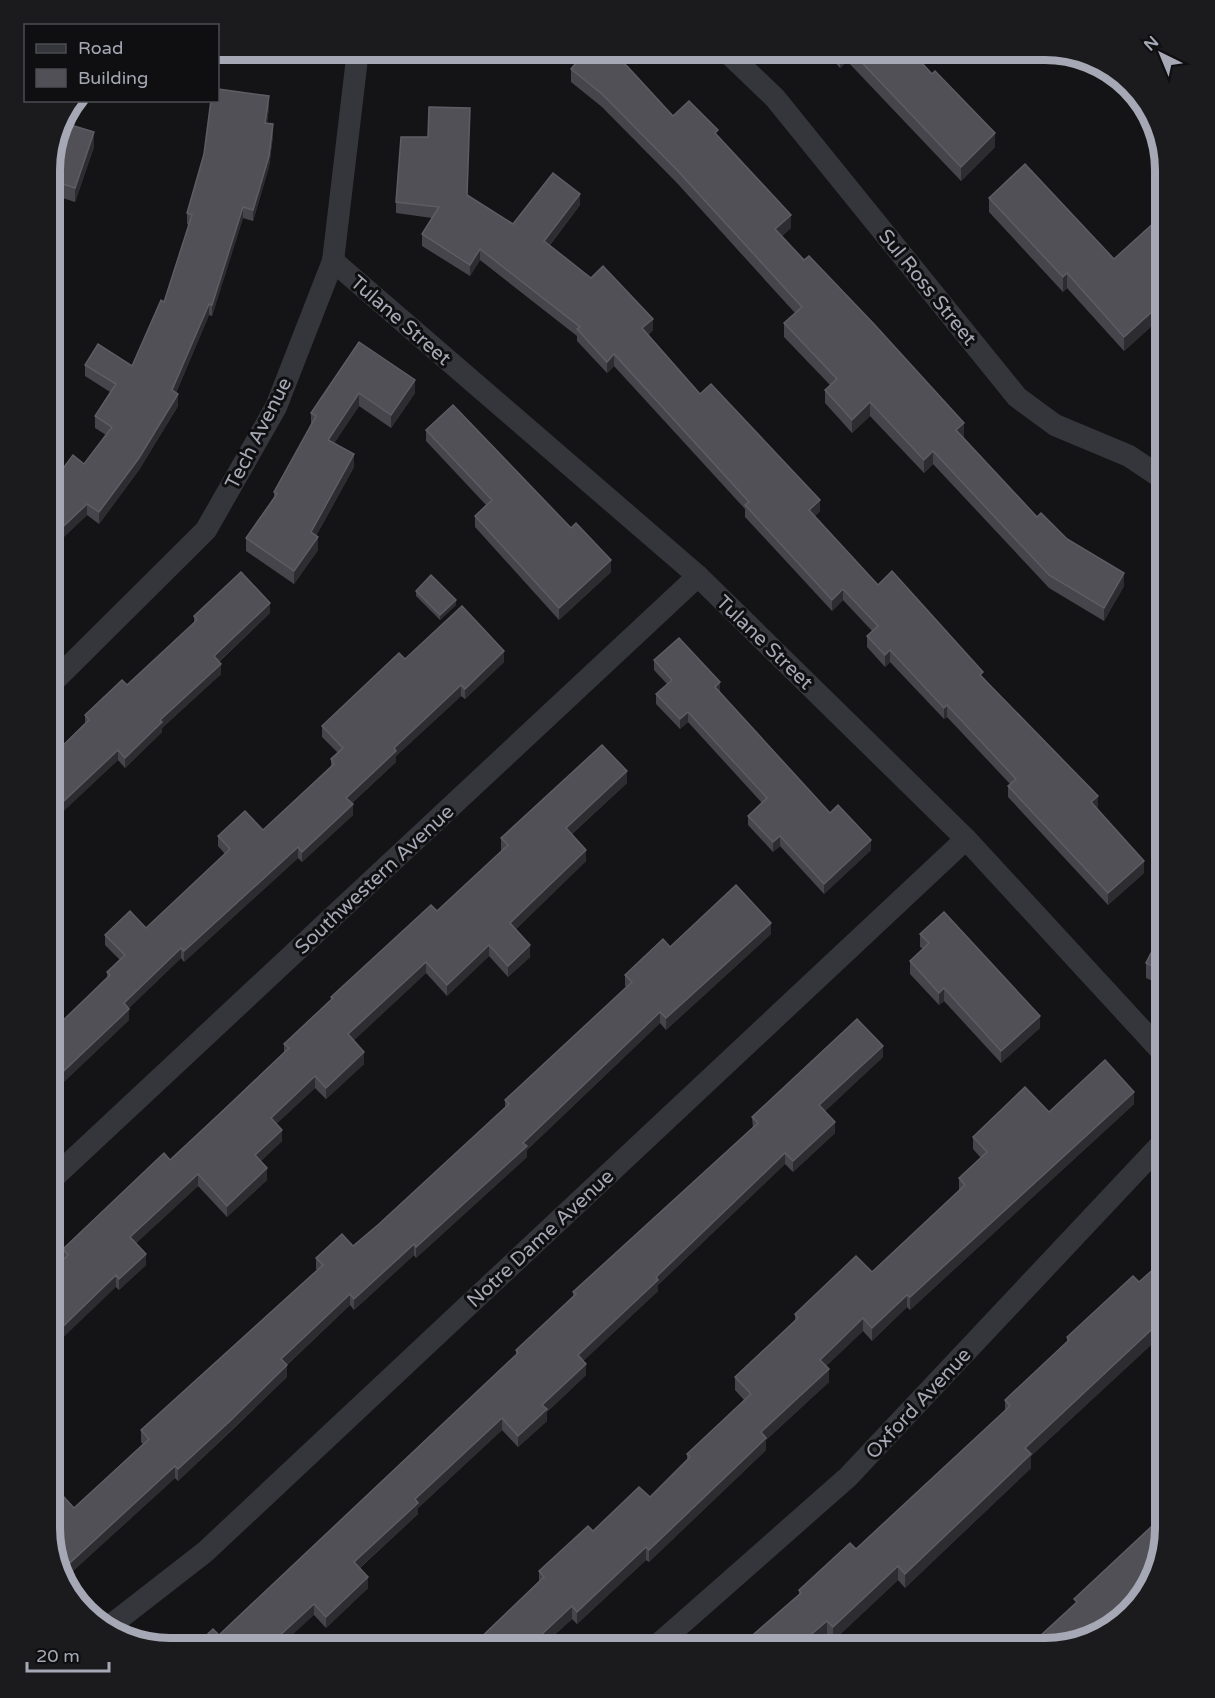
<svg xmlns="http://www.w3.org/2000/svg" width="1215" height="1698" viewBox="0 0 1215 1698" font-family="'Varela Round',sans-serif">
  <style>
    .lines { fill: none; stroke-linecap: round; stroke-linejoin: round }
    .minor { stroke: #35363b; stroke-width: 22 }
    .wall { fill: #45454b }
    .shaded-wall { fill: #2d2d31 }
    .building { fill: #505056; stroke: #5d5e65; stroke-width: 1.5 }
    .labels { text-anchor: middle; stroke-width: 6; stroke-linejoin: round; paint-order: stroke }
    .street-label { font-size: 20px; fill: #a6a9b5; stroke: #0f0f11 }
    .rim { fill: none; stroke: #a6a9b5; stroke-width: 8 }
  </style>
  <rect width="100%" height="100%" fill="#141416"/>
  <g class="lines">
    <g class="minor">
      <polyline points="725,50 775,98 1017,397 1055,425 1129,456 1165,480"/>
      <polyline points="333,261 698,576 966,839 1165,1055"/>
      <polyline points="50,685 206,530 276,407 333,261 358,50"/>
      <polyline points="50,1181 698,576"/>
      <polyline points="106,1629 205,1552 966,839"/>
      <polyline points="654,1648 848,1477 1165,1140"/>
    </g>
  </g>
  <g class="wall">
    <polygon points="218,50 280,50 279,61 218,59"/>
    <polygon points="467,50 510,50 509,56"/>
    <polygon points="824,50 910,50 995,147 961,181 847,61 840,68"/>
    <polygon points="571,69 718,137 791,228 782,236 964,436 963,437 1037,517 1067,539 1124,586 1104,621 1049,588 933,464 924,473 870,416 852,433 825,403 825,390 830,385 784,337 784,323 795,313 677,183 602,107 571,82"/>
    <polygon points="269,107 267,124 273,136 269,167 253,221 243,218 212,316 209,315 176,393 178,406 139,470 99,524 87,515 50,550 50,486 84,464 106,435 95,428 95,416 110,392 85,376 85,365 132,366 164,302 189,225 187,224 187,213"/>
    <polygon points="94,147 75,202 50,194 50,161"/>
    <polygon points="467,195 513,224 580,205 550,245 653,330 648,335 700,394 820,511 814,517 878,585 983,677 1098,807 1096,808 1144,873 1108,905 1008,797 1008,786 1010,784 947,717 944,719 890,662 885,667 867,647 867,636 872,631 843,600 832,611 745,517 745,509 614,366 607,373 577,341 577,336 480,260 470,276 422,246 422,234 432,218 396,213 396,202"/>
    <polygon points="989,198 1114,259 1166,229 1166,313 1124,351 1067,288 1063,292 989,212"/>
    <polygon points="359,342 415,393 391,428 359,406 334,443 354,467 316,536 318,550 294,584 246,551 246,538 274,497 274,492 311,425 311,413"/>
    <polygon points="426,430 571,528 611,572 559,620 475,527 475,516 486,505 426,441"/>
    <polygon points="416,591 456,605 440,620 416,596"/>
    <polygon points="270,613 219,662 221,674 162,728 162,732 125,768 118,760 53,820 63,841 50,854 50,758 85,723 85,715 127,685 194,624 194,616"/>
    <polygon points="405,659 504,662 465,699 461,696 396,756 396,762 352,803 353,815 302,862 298,858 184,962 181,958 129,1008 129,1020 50,1095 50,1033 107,978 107,972 120,960 105,945 105,935 146,928 225,854 218,846 218,836 263,830 331,767 331,759 338,753 322,737 322,726"/>
    <polygon points="654,660 720,692 830,813 871,850 824,894 780,846 773,852 748,825 748,816 762,803 688,722 680,729 656,704 656,694 667,684 654,670"/>
    <polygon points="627,783 572,834 586,861 516,929 530,957 508,977 489,956 447,996 426,973 353,1041 364,1064 326,1099 315,1088 276,1124 282,1141 261,1161 267,1180 227,1217 198,1186 136,1243 146,1265 119,1290 116,1287 63,1260 63,1249 170,1160 284,1052 284,1044 331,1000 331,997 437,911 502,851 501,850 501,838"/>
    <polygon points="1166,924 1166,987 1146,978 1146,963"/>
    <polygon points="771,934 666,1030 660,1023 527,1150 527,1157 416,1258 414,1255 354,1310 350,1305 287,1365 287,1377 230,1432 178,1481 175,1478 63,1580 50,1528 74,1508 143,1444 141,1442 141,1430 317,1270 316,1269 316,1258 353,1246 379,1224 505,1108 505,1100 627,988 625,986 625,975 670,947"/>
    <polygon points="920,934 1040,1028 1001,1063 944,1001 939,1005 910,974 910,961 923,949 920,947"/>
    <polygon points="883,1057 825,1111 835,1133 793,1172 785,1164 658,1285 658,1291 583,1361 586,1375 547,1412 547,1421 518,1447 502,1430 418,1508 418,1514 360,1568 368,1588 326,1628 314,1615 219,1635 516,1355 516,1350 573,1297 573,1292 753,1129 752,1117"/>
    <polygon points="1134,1104 910,1310 907,1307 872,1341 863,1331 826,1366 829,1382 766,1440 766,1450 649,1562 646,1560 577,1624 572,1619 540,1648 470,1648 539,1581 539,1571 593,1531 650,1497 687,1461 687,1454 744,1400 735,1390 735,1377 795,1321 795,1314 872,1272 959,1191 959,1178 981,1158 973,1149 973,1137 1049,1112"/>
    <polygon points="1166,1258 1166,1331 1031,1456 1031,1468 905,1588 898,1580 833,1641 827,1635 799,1595 799,1590 856,1549 1005,1411 1005,1400 1067,1342 1067,1337 1139,1282"/>
  </g>
  <g class="shaded-wall">
    <polygon points="844,50 847,50 847,61 840,68 840,54"/>
    <polygon points="269,96 269,107 265,135 265,123"/>
    <polygon points="273,124 273,136 269,167 253,221 253,210"/>
    <polygon points="94,132 94,147 75,202 75,188"/>
    <polygon points="995,133 995,147 961,181 961,167"/>
    <polygon points="580,194 580,205 544,252 544,241"/>
    <polygon points="243,207 243,218 212,316 212,305"/>
    <polygon points="791,215 791,228 775,242 775,229"/>
    <polygon points="61,230 61,242 50,261 50,249"/>
    <polygon points="480,249 480,260 470,276 470,265"/>
    <polygon points="1067,273 1067,288 1063,292 1063,277"/>
    <polygon points="1166,299 1166,313 1124,351 1124,337"/>
    <polygon points="209,304 209,315 172,402 172,390"/>
    <polygon points="653,319 653,330 642,340 642,328"/>
    <polygon points="614,354 614,366 607,373 607,362"/>
    <polygon points="415,380 415,393 391,428 391,415"/>
    <polygon points="359,393 359,406 328,453 328,440"/>
    <polygon points="178,394 178,406 139,470 99,524 99,512"/>
    <polygon points="870,402 870,416 852,433 852,420"/>
    <polygon points="964,423 964,436 956,443 956,430"/>
    <polygon points="933,451 933,464 924,473 924,460"/>
    <polygon points="354,454 354,467 311,545 311,532"/>
    <polygon points="820,500 820,511 809,522 809,510"/>
    <polygon points="87,504 87,515 50,550 50,539"/>
    <polygon points="318,537 318,550 294,584 294,571"/>
    <polygon points="611,560 611,572 559,620 559,608"/>
    <polygon points="1124,573 1124,586 1104,621 1104,608"/>
    <polygon points="843,589 843,600 832,611 832,600"/>
    <polygon points="456,600 456,605 440,620 440,615"/>
    <polygon points="270,603 270,613 214,666 214,656"/>
    <polygon points="890,650 890,662 885,667 885,655"/>
    <polygon points="504,651 504,662 465,699 465,689"/>
    <polygon points="221,664 221,674 162,728 162,732 125,768 125,758 160,720"/>
    <polygon points="720,682 720,692 715,697 715,687"/>
    <polygon points="461,685 461,696 396,756 396,762 346,808 346,798 394,748"/>
    <polygon points="947,705 947,717 944,719 944,708"/>
    <polygon points="688,712 688,722 680,729 680,719"/>
    <polygon points="118,750 118,760 50,824 50,814"/>
    <polygon points="627,771 627,783 566,839 566,828"/>
    <polygon points="1098,796 1098,807 1091,813 1091,802"/>
    <polygon points="353,804 353,815 302,862 302,852"/>
    <polygon points="63,831 63,841 50,854 50,844"/>
    <polygon points="780,836 780,846 773,852 773,842"/>
    <polygon points="871,840 871,850 824,894 824,884"/>
    <polygon points="298,847 298,858 184,962 184,951"/>
    <polygon points="586,850 586,861 510,935 510,923"/>
    <polygon points="1144,861 1144,873 1108,905 1108,893"/>
    <polygon points="771,923 771,934 666,1030 666,1018"/>
    <polygon points="489,945 489,956 447,996 447,985"/>
    <polygon points="530,945 530,957 508,977 508,966"/>
    <polygon points="181,948 181,958 124,1013 124,1003"/>
    <polygon points="426,962 426,973 348,1046 348,1034"/>
    <polygon points="944,988 944,1001 939,1005 939,993"/>
    <polygon points="129,1009 129,1020 50,1095 50,1084"/>
    <polygon points="660,1012 660,1023 527,1150 527,1157 416,1258 416,1247 523,1143"/>
    <polygon points="1040,1016 1040,1028 1001,1063 1001,1051"/>
    <polygon points="883,1046 883,1057 819,1117 819,1105"/>
    <polygon points="364,1052 364,1064 326,1099 326,1088"/>
    <polygon points="315,1076 315,1088 271,1129 271,1118"/>
    <polygon points="1134,1092 1134,1104 910,1310 910,1297"/>
    <polygon points="835,1122 835,1133 793,1172 793,1161"/>
    <polygon points="282,1130 282,1141 255,1167 255,1155"/>
    <polygon points="785,1153 785,1164 658,1285 658,1291 578,1366 578,1355 656,1277"/>
    <polygon points="267,1168 267,1180 227,1217 227,1206"/>
    <polygon points="198,1174 198,1186 130,1249 130,1237"/>
    <polygon points="414,1244 414,1255 354,1310 354,1299"/>
    <polygon points="146,1254 146,1265 119,1290 119,1279"/>
    <polygon points="116,1275 116,1287 50,1350 50,1339"/>
    <polygon points="350,1294 350,1305 281,1370 281,1359"/>
    <polygon points="907,1295 907,1307 872,1341 872,1328"/>
    <polygon points="1166,1316 1166,1331 1031,1456 1031,1468 905,1588 905,1574 1025,1448"/>
    <polygon points="863,1318 863,1331 820,1372 820,1360"/>
    <polygon points="586,1364 586,1375 547,1412 547,1421 518,1447 518,1436 542,1405"/>
    <polygon points="287,1365 287,1377 178,1481 178,1469"/>
    <polygon points="829,1369 829,1382 766,1440 766,1450 649,1562 649,1550 761,1432"/>
    <polygon points="502,1418 502,1430 418,1508 418,1514 354,1573 354,1562 415,1499"/>
    <polygon points="175,1466 175,1478 63,1580 61,1571"/>
    <polygon points="646,1547 646,1560 577,1624 577,1612"/>
    <polygon points="898,1566 898,1580 833,1641 833,1627"/>
    <polygon points="368,1577 368,1588 326,1628 326,1617"/>
    <polygon points="314,1604 314,1615 278,1648 266,1648"/>
    <polygon points="572,1606 572,1619 540,1648 527,1648"/>
    <polygon points="827,1621 827,1635 811,1648 795,1648"/>
  </g>
  <g class="building">
    <polygon points="587,50 607,50 627,66 673,116 689,101 718,130 715,133 791,215 775,229 804,260 809,256 873,323 964,423 956,430 1037,517 1041,513 1067,539 1124,573 1104,608 1049,575 933,451 924,460 870,402 852,420 825,390 837,379 784,323 802,307 677,170 602,94 571,69"/>
    <polygon points="837,50 844,50 840,54"/>
    <polygon points="850,50 910,50 932,74 935,71 995,133 961,167"/>
    <polygon points="218,89 269,96 265,123 273,124 269,156 253,210 243,207 212,305 209,304 172,390 178,394 139,458 99,512 87,504 50,539 50,486 73,455 84,464 112,427 95,416 116,384 85,365 98,344 132,366 161,300 164,302 192,215 187,213 204,154 211,100 218,100"/>
    <polygon points="429,107 470,108 467,195 513,224 553,173 580,194 544,241 591,278 603,266 653,319 642,328 700,394 711,384 820,500 809,510 878,585 892,571 983,672 980,675 1098,796 1091,802 1144,861 1108,893 1008,786 1016,779 947,705 944,708 890,650 885,655 867,636 878,626 843,589 832,600 745,505 749,502 614,354 607,362 577,329 580,327 480,249 470,265 422,234 439,207 396,202 401,137 428,137"/>
    <polygon points="61,122 94,132 75,188 50,180 50,161"/>
    <polygon points="1025,164 1114,259 1157,220 1166,229 1166,299 1124,337 1067,273 1063,277 989,198"/>
    <polygon points="50,224 61,230 50,249"/>
    <polygon points="359,342 415,380 391,415 359,393 328,440 354,454 311,532 318,537 294,571 246,538 277,494 274,492 316,416 311,413"/>
    <polygon points="453,405 571,528 576,523 611,560 559,608 475,516 492,500 426,430"/>
    <polygon points="241,572 270,603 214,656 221,664 160,720 162,722 125,758 118,750 50,814 50,758 89,720 85,715 122,680 127,685 197,620 194,616"/>
    <polygon points="431,575 456,600 440,615 416,591"/>
    <polygon points="462,606 504,651 465,689 461,685 394,748 396,751 346,798 353,804 302,852 298,847 184,951 181,948 124,1003 129,1009 50,1084 50,1033 110,975 107,972 125,955 105,935 130,911 146,928 230,849 218,836 245,811 263,830 334,764 331,759 343,748 322,726 399,653 405,659"/>
    <polygon points="679,638 720,682 715,687 830,813 838,805 871,840 824,884 780,836 773,842 748,816 767,798 688,712 680,719 656,694 672,680 654,660"/>
    <polygon points="602,745 627,771 566,828 586,850 510,923 530,945 508,966 489,945 447,985 426,962 348,1034 364,1052 326,1088 315,1076 271,1118 282,1130 255,1155 267,1168 227,1206 198,1174 130,1237 146,1254 119,1279 116,1275 50,1339 50,1273 68,1255 63,1249 164,1153 170,1160 228,1106 289,1048 284,1044 333,998 331,997 431,905 437,911 508,845 501,838"/>
    <polygon points="50,816 63,831 50,844"/>
    <polygon points="736,885 771,923 666,1018 660,1012 523,1143 527,1146 416,1247 414,1244 354,1299 350,1294 281,1359 287,1365 230,1421 178,1469 175,1466 61,1571 50,1528 50,1490 54,1486 74,1508 149,1439 141,1430 323,1265 316,1258 342,1234 353,1246 379,1224 509,1104 505,1100 632,982 625,975 663,939 670,947"/>
    <polygon points="944,912 1040,1016 1001,1051 944,988 939,993 910,961 929,943 920,934"/>
    <polygon points="1166,924 1166,973 1146,963"/>
    <polygon points="857,1019 883,1046 819,1105 835,1122 793,1161 785,1153 656,1277 658,1280 578,1355 586,1364 542,1405 547,1409 518,1436 502,1418 415,1499 418,1503 354,1562 368,1577 326,1617 314,1604 266,1648 193,1648 213,1629 219,1635 518,1353 516,1350 576,1294 573,1292 758,1123 752,1117"/>
    <polygon points="1105,1060 1134,1092 910,1297 907,1295 872,1328 863,1318 820,1360 829,1369 761,1432 766,1438 649,1550 646,1547 577,1612 572,1606 527,1648 470,1648 544,1577 539,1571 588,1526 593,1531 639,1487 650,1497 690,1457 687,1454 751,1394 735,1377 798,1318 795,1314 856,1256 872,1272 965,1185 959,1178 987,1152 973,1137 1025,1087 1049,1112"/>
    <polygon points="1166,1258 1166,1316 1025,1448 1031,1454 905,1574 898,1566 833,1627 827,1621 795,1648 738,1648 801,1593 799,1590 850,1543 856,1549 1010,1406 1005,1400 1069,1340 1067,1337 1133,1276 1139,1282"/>
    <polygon points="1166,1513 1166,1529 1150,1588 1106,1632 1046,1648 1027,1648 1077,1602 1074,1599"/>
  </g>
  <g class="labels">
    <g class="street-label">
      <text transform="translate(928 287) rotate(51)" y="7">Sul Ross Street</text>
      <text transform="translate(401 320) rotate(41)" y="7">Tulane Street</text>
      <text transform="translate(258 433) rotate(-63)" y="7">Tech Avenue</text>
      <text transform="translate(765 642) rotate(44)" y="7">Tulane Street</text>
      <text transform="translate(374 879) rotate(-43)" y="7">Southwestern Avenue</text>
      <text transform="translate(540 1238) rotate(-43)" y="7">Notre Dame Avenue</text>
      <text transform="translate(918 1403) rotate(-47)" y="7">Oxford Avenue</text>
    </g>
  </g>
  <path d="M0 0H1215V1698H0ZM170 60H1045A110 110 0 0 1 1155 170V1528A110 110 0 0 1 1045 1638H170A110 110 0 0 1 60 1528V170A110 110 0 0 1 170 60Z" fill="#1b1b1e" fill-rule="evenodd"/>
  <path class="rim" d="M170 60H1045A110 110 0 0 1 1155 170V1528A110 110 0 0 1 1045 1638H170A110 110 0 0 1 60 1528V170A110 110 0 0 1 170 60Z"/>
  <rect x="24" y="24" width="195" height="78" fill="#0f0f11" stroke="#4b4d53" stroke-width="1.5"/>
  <rect x="36" y="44" width="30" height="9" fill="#35363b" stroke="#4b4d53" stroke-width="1.5"/>
  <text x="78" y="54" font-size="18" fill="#a6a9b5">Road</text>
  <rect x="36" y="69" width="30" height="18" fill="#505056" stroke="#4b4d53" stroke-width="1.5"/>
  <text x="78" y="84" font-size="18" fill="#a6a9b5">Building</text>
  <g transform="translate(1161 54) rotate(317)" stroke="#0f0f11" stroke-width="4.5" paint-order="stroke">
  <path d="M0-4.5L10 22L0 15L-10 22Z" fill="#a6a9b5"/>
  <text y="-9" font-size="16" font-weight="bold" text-anchor="middle" fill="#a6a9b5">N</text>
  </g>
  <path d="M27 1662v9h82v-9" fill="none" stroke="#a6a9b5" stroke-width="3"/>
  <text x="36" y="1662" font-size="18" fill="#a6a9b5" stroke="#0f0f11" stroke-width="4.5" paint-order="stroke">20 m</text>
</svg>
